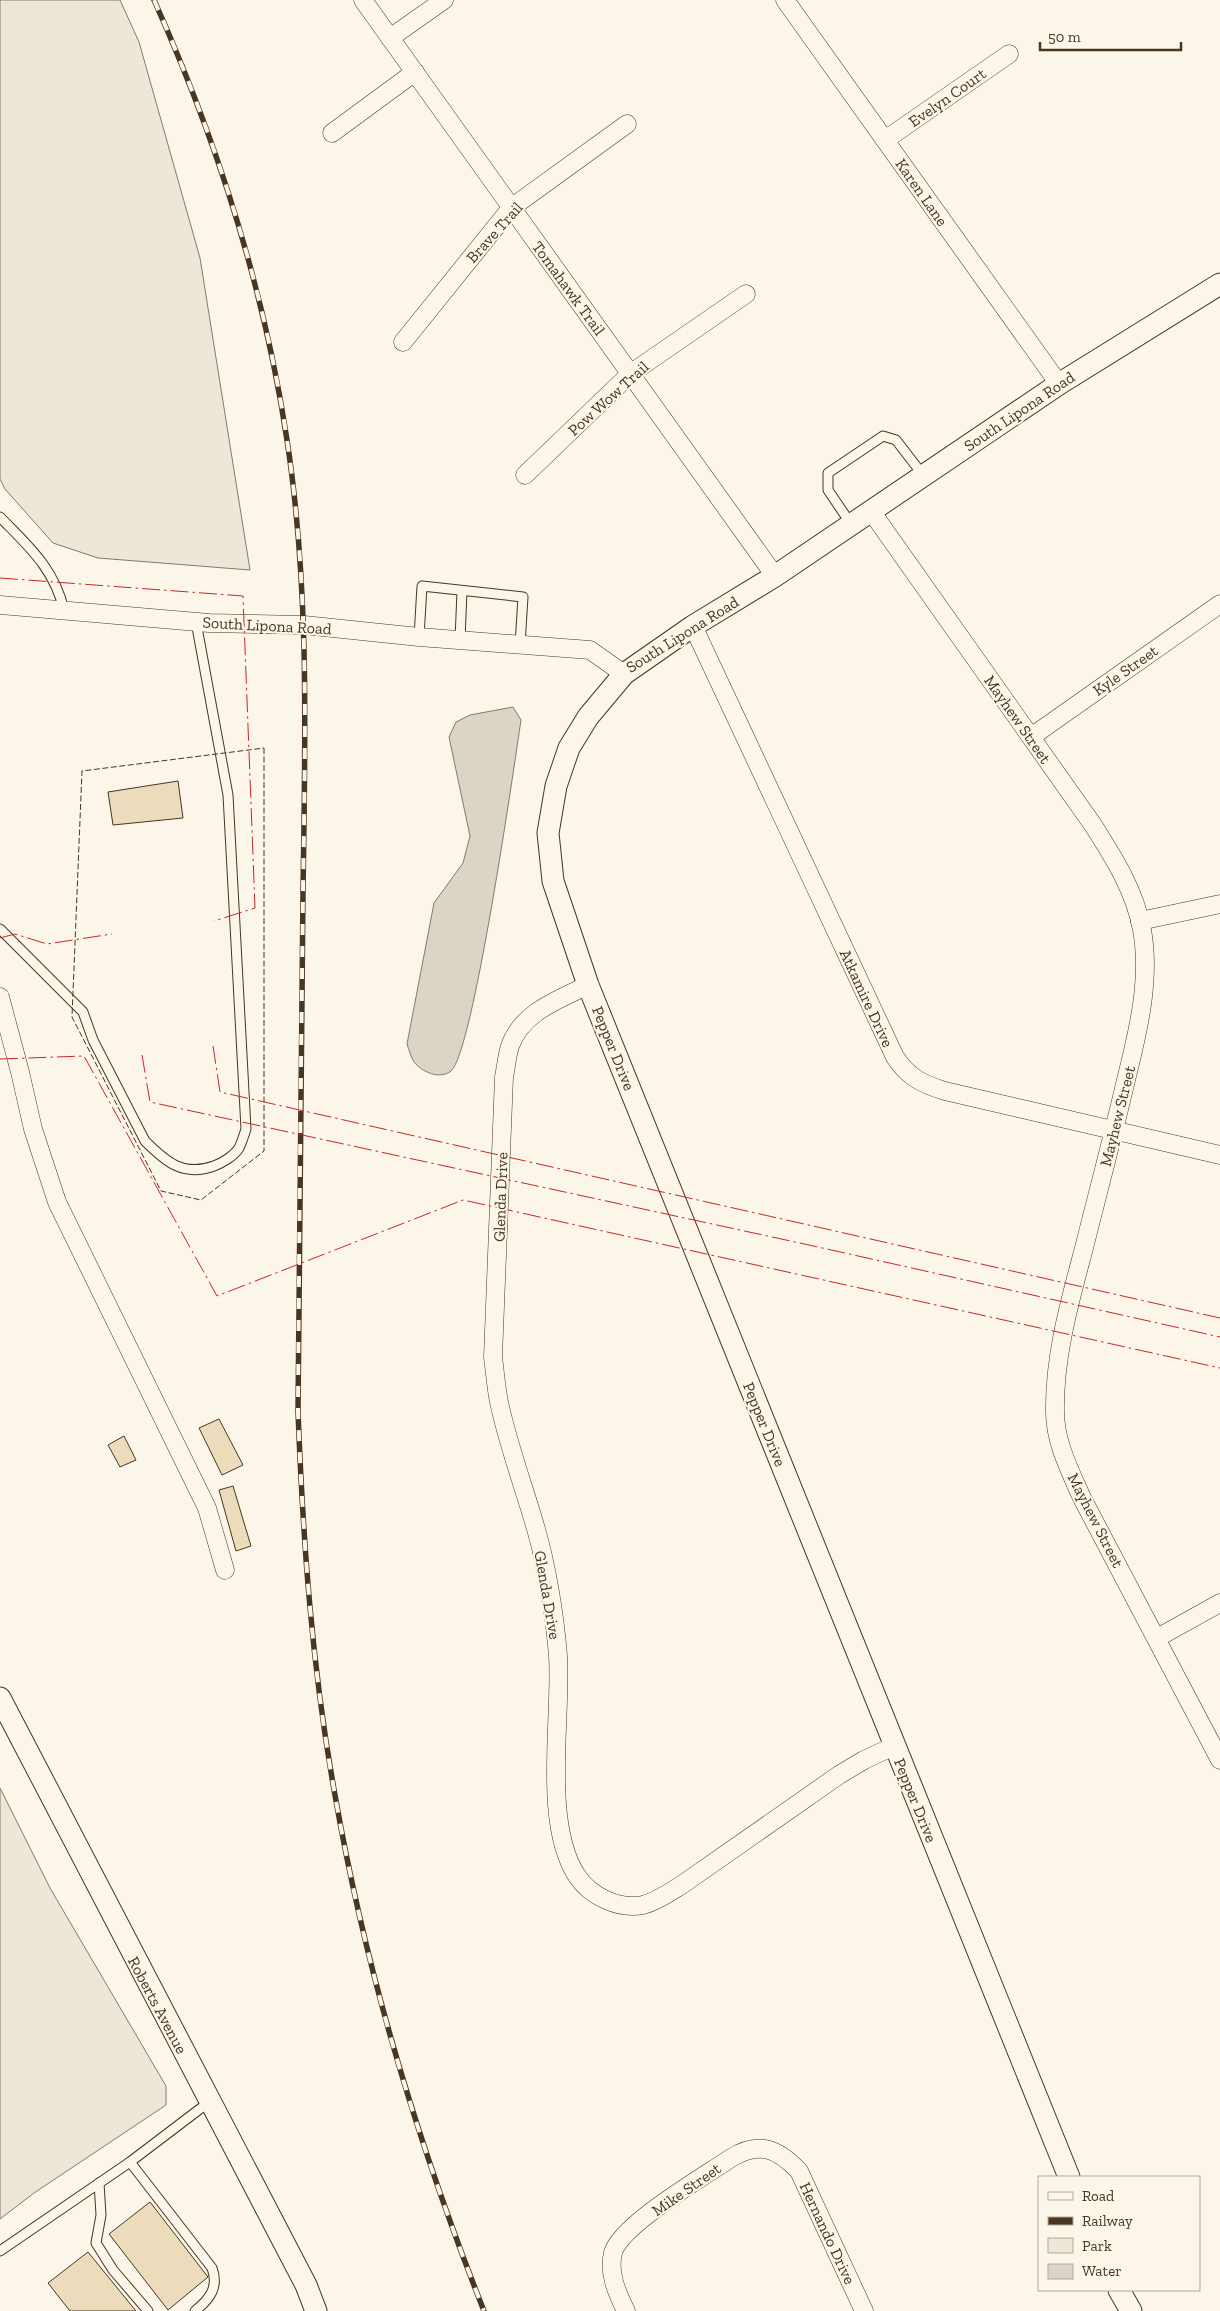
<svg xmlns="http://www.w3.org/2000/svg" width="1220" height="2311" viewBox="0 0 1220 2311" font-family="'Zilla Slab',serif">
  <style>
    .green { fill: #ede6d9; stroke: #887966 }
    .water { fill: #dcd4c6; stroke: #887966 }
    .building { fill: #ecdcbc; stroke: #4a3520 }
    .lines { fill: none; stroke-linecap: round; stroke-linejoin: round }
    .service-casing { stroke: #4a3520; stroke-width: 11 }
    .minor-casing { stroke: #4a3520; stroke-width: 19 }
    .tertiary-casing { stroke: #4a3520; stroke-width: 23 }
    .service { stroke: #fbf6e9; stroke-width: 9 }
    .minor { stroke: #fbf6e9; stroke-width: 18 }
    .tertiary { stroke: #fbf6e9; stroke-width: 21 }
    .rail-casing { stroke: #4a3520; stroke-width: 5.5 }
    .rail { stroke: #fbf6e9; stroke-width: 4; stroke-dasharray: 11; stroke-linecap: butt }
    .fence { stroke: #4a3520; stroke-width: 1; stroke-dasharray: 6 2.5; stroke-linecap: butt }
    .power { stroke: #c62828; stroke-width: 1; stroke-dasharray: 18 4 2.5 4; stroke-linecap: butt }
    .labels { text-anchor: middle; stroke-width: 4; stroke-linejoin: round; paint-order: stroke }
    .street-label { font-size: 16px; fill: #4a3520; stroke: #fbf6e9 }
  </style>
  <rect width="100%" height="100%" fill="#fbf6e9"/>
  <g class="green">
    <polygon points="0,0 120,0 139,42 200,258 250,570 98,558 53,543 5,489 0,479"/>
    <polygon points="0,1788 50,1888 166,2086 166,2105 34,2193 0,2219"/>
  </g>
  <path class="water" d="M513,707L521,720C514,767 473,1053 451,1071C440,1080 422,1072 414,1062C411,1057 409,1050 407,1044L434,903L463,863L470,836L449,737L456,722L470,715Z"/>
  <g class="building">
    <polygon points="178,781 183,818 113,825 108,792"/>
    <polygon points="219,1419 243,1465 222,1475 199,1428"/>
    <polygon points="124,1436 136,1460 120,1467 108,1445"/>
    <polygon points="233,1486 251,1546 236,1551 219,1490"/>
    <polygon points="150,2202 208,2277 168,2310 109,2234"/>
    <polygon points="88,2252 136,2311 70,2311 48,2283"/>
  </g>
  <g class="lines">
    <g class="service-casing">
      <g id="service">
        <path d="M0,517C29,547 54,568 64,610"/>
        <polyline points="851,524 828,490 828,473 883,436 896,440 923,475"/>
        <polyline points="419,637 422,586 523,597 520,645"/>
        <polyline points="460,640 462,591"/>
        <path d="M0,929L83,1012L93,1040L145,1141C166,1162 183,1177 214,1166C222,1163 234,1156 239,1148C242,1142 244,1135 246,1129L228,795L196,622"/>
        <path d="M130,2162L212,2268C219,2287 210,2299 195,2311"/>
        <polyline points="99,2183 101,2215 96,2243 113,2270 148,2311"/>
        <polyline points="0,2251 130,2162 209,2102"/>
      </g>
    </g>
    <g class="minor-casing">
      <g id="minor">
        <polyline points="363,0 775,576"/>
        <polyline points="785,0 1059,384"/>
        <polyline points="390,38 444,0"/>
        <polyline points="332,133 415,72"/>
        <polyline points="885,140 1009,54"/>
        <polyline points="403,342 511,208 627,124"/>
        <polyline points="525,475 630,374 746,294"/>
        <path d="M871,511L1093,825C1114,858 1135,891 1142,930C1151,979 1138,1032 1126,1080C1113,1136 1098,1192 1084,1248C1070,1301 1054,1356 1055,1412C1055,1442 1070,1471 1082,1498L1220,1760"/>
        <polyline points="0,605 209,623 304,625 419,637 590,650 624,674"/>
        <path d="M693,626L895,1057C908,1077 922,1084 945,1091L1220,1155"/>
        <polyline points="1031,737 1220,604"/>
        <polyline points="1140,921 1220,904"/>
        <path d="M588,985C558,1000 522,1012 510,1046C507,1056 506,1067 504,1077L493,1357C495,1372 496,1387 499,1402C508,1445 524,1487 536,1529C547,1567 555,1617 558,1656C562,1718 542,1823 577,1876C590,1896 619,1910 643,1905C658,1901 670,1892 683,1884L839,1775L864,1760L894,1746"/>
        <polyline points="0,997 20,1072 33,1129 57,1202 207,1508 225,1570"/>
        <polyline points="1157,1638 1220,1603"/>
        <path d="M626,2311C617,2293 608,2273 613,2253C620,2225 705,2176 731,2158C759,2141 777,2148 799,2171L864,2311"/>
      </g>
    </g>
    <g class="tertiary-casing">
      <g id="tertiary">
        <polyline points="0,1698 306,2285 316,2311"/>
        <polyline points="1069,2177 588,985 553,881 548,833 556,786 569,748 588,717 624,674 693,626 775,576 1059,384 1220,284"/>
        <polyline points="1119,2290 1131,2311"/>
      </g>
    </g>
    <use href="#service" class="service"/>
    <use href="#minor" class="minor"/>
    <use href="#tertiary" class="tertiary"/>
    <g class="rail-casing">
      <path id="rail" d="M154,0C217,141 264,287 287,440C310,590 305,742 303,893C301,1066 299,1239 298,1412C303,1541 312,1669 335,1795C366,1973 418,2144 484,2311"/>
    </g>
    <use href="#rail" class="rail"/>
    <polygon class="fence" points="264,748 264,1151 201,1200 161,1191 72,1017 82,771"/>
    <g class="power">
      <polyline points="0,578 243,596 255,908 214,921"/>
      <polyline points="0,938 15,934 47,944 112,934"/>
      <polyline points="213,1046 220,1092 1220,1318"/>
      <polyline points="142,1055 150,1102 809,1245 1220,1337"/>
      <polyline points="0,1059 84,1056 217,1296 463,1200 1220,1368"/>
    </g>
  </g>
  <g class="labels">
    <g class="street-label">
      <text transform="translate(947 97) rotate(-35)" y="6">Evelyn Court</text>
      <text transform="translate(922 192) rotate(55)" y="6">Karen Lane</text>
      <text transform="translate(494 232) rotate(-48)" y="6">Brave Trail</text>
      <text transform="translate(569 288) rotate(54)" y="6">Tomahawk Trail</text>
      <text transform="translate(608 398) rotate(-42)" y="6">Pow Wow Trail</text>
      <text transform="translate(1019 411) rotate(-34)" y="6">South Lipona Road</text>
      <text transform="translate(267 625) rotate(3)" y="6">South Lipona Road</text>
      <text transform="translate(682 634) rotate(-32)" y="6">South Lipona Road</text>
      <text transform="translate(1125 670) rotate(-35)" y="6">Kyle Street</text>
      <text transform="translate(1018 719) rotate(55)" y="6">Mayhew Street</text>
      <text transform="translate(867 998) rotate(65)" y="6">Atkamire Drive</text>
      <text transform="translate(614 1048) rotate(68)" y="6">Pepper Drive</text>
      <text transform="translate(1117 1116) rotate(-76)" y="6">Mayhew Street</text>
      <text transform="translate(500 1197) rotate(-88)" y="6">Glenda Drive</text>
      <text transform="translate(765 1424) rotate(68)" y="6">Pepper Drive</text>
      <text transform="translate(1096 1520) rotate(63)" y="6">Mayhew Street</text>
      <text transform="translate(548 1595) rotate(80)" y="6">Glenda Drive</text>
      <text transform="translate(916 1800) rotate(68)" y="6">Pepper Drive</text>
      <text transform="translate(158 2005) rotate(62)" y="6">Roberts Avenue</text>
      <text transform="translate(686 2189) rotate(-35)" y="6">Mike Street</text>
      <text transform="translate(828 2233) rotate(65)" y="6">Hernando Drive</text>
    </g>
  </g>
  <rect x="1038" y="2176" width="162" height="115" fill="#fbf6e9" stroke="#b4a999"/>
  <rect x="1048" y="2192" width="25" height="8" fill="#fbf6e9" stroke="#b4a999"/>
  <text x="1082" y="2201" font-size="15" fill="#4a3520">Road</text>
  <rect x="1048" y="2217" width="25" height="8" fill="#4a3520" stroke="#b4a999"/>
  <text x="1082" y="2226" font-size="15" fill="#4a3520">Railway</text>
  <rect x="1048" y="2238" width="25" height="15" fill="#ede6d9" stroke="#b4a999"/>
  <text x="1082" y="2251" font-size="15" fill="#4a3520">Park</text>
  <rect x="1048" y="2264" width="25" height="15" fill="#dcd4c6" stroke="#b4a999"/>
  <text x="1082" y="2276" font-size="15" fill="#4a3520">Water</text>
  <path d="M1040 42v8h141v-8" fill="none" stroke="#4a3520" stroke-width="2.5"/>
  <text x="1048" y="42" font-size="15" fill="#4a3520" stroke="#fbf6e9" stroke-width="4" paint-order="stroke">50 m</text>
</svg>
